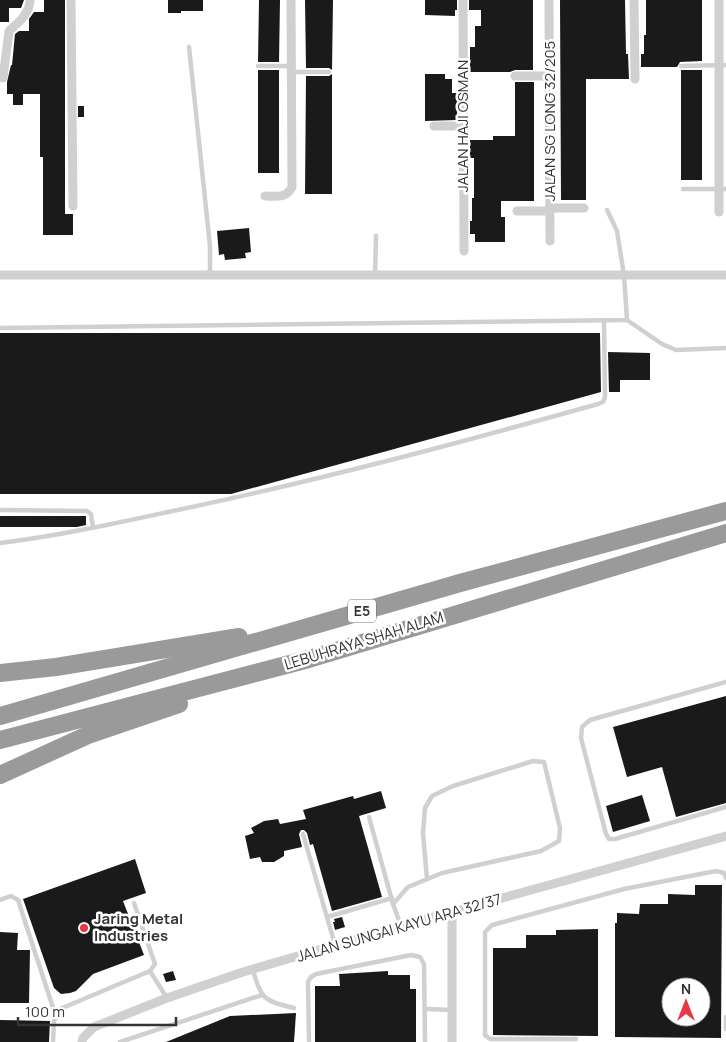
<svg xmlns="http://www.w3.org/2000/svg" width="726" height="1042" viewBox="0 0 726 1042" font-family="Manrope,sans-serif">
  <style>
    .building { fill: #1a1a1a; fill-rule: evenodd }
    .lines { fill: none; stroke-linecap: round; stroke-linejoin: round }
    .lane { stroke: #d0d0d0; stroke-width: 4.5 }
    .street { stroke: #d0d0d0; stroke-width: 9 }
    .highway { stroke: #9a9a9a; stroke-width: 18 }
    .poi-dot { fill: #e63946; stroke: #fff; stroke-width: 2 }
    .labels { text-anchor: middle; stroke-width: 5; stroke-linejoin: round; paint-order: stroke }
    .shield { fill: #fff; stroke: #707070; stroke-width: 1 }
    .shield-label { font-size: 14px; font-weight: bold; fill: #333 }
    .street-label { font-size: 15px; fill: #333; stroke: #fff }
    .poi-label { font-size: 15px; font-weight: bold; fill: #333; stroke: #fff; text-anchor: start }
  </style>
  <rect width="100%" height="100%" fill="#fff"/>
  <g class="building">
    <polygon points="0,0 24,0 21,8 9,8 9,22 0,22"/>
    <polygon points="44,0 65,0 65,214 73,214 73,235 43,235 43,157 40,157 40,94 23,94 23,105 13,105 13,94 7,94 7,82 11,65 12,65 15,34 19,31 29,31 29,19 34,12 44,12"/>
    <polygon points="168,0 203,0 203,11 181,11 181,13 168,13"/>
    <polygon points="259,0 280,0 279,62 258,62"/>
    <polygon points="305,0 333,0 332,70 329,68 306,68"/>
    <polygon points="425,0 457,0 457,10 455,10 455,16 425,15"/>
    <polygon points="469,0 533,0 533,70 515,70 510,72 470,72 470,47 475,47 475,26 481,26 481,10 469,10"/>
    <polygon points="560,0 625,0 626,54 628,54 629,79 586,79 586,200 561,200"/>
    <polygon points="646,0 702,0 702,61 680,62 677,67 641,67 641,54 644,54 644,35 646,35"/>
    <rect x="258" y="70" width="21" height="103"/>
    <rect x="681" y="70" width="21" height="110"/>
    <polygon points="332,74 332,194 305,194 306,76 329,76"/>
    <polygon points="425,74 445,74 445,79 452,79 452,93 457,93 457,120 425,121"/>
    <polygon points="515,82 534,82 534,201 501,201 501,217 505,217 505,242 475,242 475,234 470,234 470,221 472,221 472,198 474,198 474,158 470,158 470,140 493,140 493,136 515,136"/>
    <rect x="78" y="106" width="6" height="11"/>
    <polygon points="249,228 251,252 245,253 246,258 225,260 224,254 219,255 217,231"/>
    <polygon points="0,333 600,333 601,392 231,494 0,494"/>
    <polygon points="608,352 650,353 650,380 620,380 620,392 609,392"/>
    <polygon points="0,516 86,516 86,525 77,527 0,527"/>
    <polygon points="726,696 726,803 676,817 662,767 627,777 613,727"/>
    <polygon points="381,791 386,808 359,816 382,897 332,911 313,844 310,845 307,833 304,830 301,830 299,834 302,847 284,851 284,856 274,862 262,862 260,857 250,859 245,836 254,833 251,828 264,821 278,819 280,824 306,819 303,810 353,796 354,799"/>
    <polygon points="642,795 650,821 613,832 606,806"/>
    <polygon points="135,859 146,893 123,901 144,955 93,974 76,991 70,993 61,994 54,988 23,899"/>
    <path d="M695,885H722L721,1038L615,1037V923H617V913L639,914L640,904H668V894L695,895ZM671,987H701V1017H671Z"/>
    <polygon points="342,917 345,927 335,930 333,922 335,922 334,919"/>
    <polygon points="598,929 598,1036 493,1035 493,948 526,948 526,935 556,935 556,930"/>
    <polygon points="0,932 18,933 17,950 30,950 29,1003 0,1003"/>
    <polygon points="173,971 176,980 166,982 163,974"/>
    <polygon points="388,971 388,975 410,975 410,989 416,989 416,1042 315,1042 315,986 340,986 339,974"/>
    <polygon points="296,1013 294,1042 166,1042 230,1016"/>
    <polygon points="0,1020 50,1021 49,1042 0,1042"/>
  </g>
  <g class="lines">
    <g class="lane">
      <polyline points="189,47 210,246 210,275"/>
      <polyline points="258,66 291,66"/>
      <polyline points="681,66 726,65"/>
      <polyline points="291,72 329,72"/>
      <polyline points="683,189 726,189"/>
      <polyline points="375,275 376,236"/>
      <polyline points="627,320 662,344 676,350 726,348"/>
      <polyline points="0,328 627,320 624,275 617,231 607,210"/>
      <polyline points="0,510 87,511 91,514 93,527"/>
      <path d="M0,543C57,536 112,524 168,512C313,482 455,444 598,404L603,402L605,397L604,321"/>
      <polyline points="726,682 590,720 582,727 581,738 606,834 609,839 615,839 726,807"/>
      <polyline points="369,817 393,904"/>
      <polyline points="303,834 335,945"/>
      <polyline points="0,900 11,896 18,900 56,1017"/>
      <polyline points="134,903 155,964 150,971"/>
      <polyline points="327,917 392,898"/>
      <polyline points="401,926 393,904 408,887 442,873 541,851 559,841 560,828 544,762 533,761 453,786 432,796 425,808 423,833 427,879"/>
      <path d="M253,970C260,998 265,1002 294,1008"/>
      <polyline points="425,1009 452,1010"/>
      <polyline points="726,1029 726,1017"/>
      <polyline points="576,1039 490,1039 485,1035 485,932 492,925 624,889 716,871 724,873 726,878"/>
      <polyline points="53,1042 54,1021 60,1009 150,971 167,998"/>
      <polyline points="120,1042 262,995"/>
      <polyline points="309,1042 308,982 311,977 316,974 411,955 420,957 424,964 425,1042"/>
    </g>
    <g class="street">
      <polyline points="71,0 73,206"/>
      <polyline points="463,0 464,251"/>
      <polyline points="549,0 550,241"/>
      <polyline points="634,0 635,79"/>
      <polyline points="719,0 719,212"/>
      <polyline points="515,76 549,76"/>
      <path d="M3,78L9,31C18,23 30,13 30,0"/>
      <polyline points="434,126 463,126"/>
      <path d="M265,196C276,196 286,199 292,187L291,0"/>
      <polyline points="550,208 584,208"/>
      <polyline points="517,211 550,211"/>
      <polyline points="0,275 726,275"/>
      <polyline points="452,913 452,1042"/>
      <polyline points="82,1042 83,1038 94,1027 167,998 243,972 401,926 726,836"/>
    </g>
    <g class="highway">
      <polyline points="0,673 56,667 239,637"/>
      <polyline points="0,716 460,583 726,511"/>
      <polyline points="0,740 309,659 726,533"/>
      <polyline points="0,775 88,735 179,704"/>
    </g>
  </g>
  <circle class="poi-dot" cx="84" cy="928" r="5"/>
  <g class="labels">
    <rect class="shield" x="348" y="599.5" width="28" height="23" rx="4"/>
    <g class="shield-label">
      <text x="362" y="616">E5</text>
    </g>
    <g class="street-label">
      <text transform="translate(550 121) rotate(-90)" y="5">JALAN SG LONG 32/205</text>
      <text transform="translate(463 126) rotate(-90)" y="5">JALAN HAJI OSMAN</text>
      <text transform="translate(364 641) rotate(-17)" y="5">LEBUHRAYA SHAH ALAM</text>
      <text transform="translate(399 928) rotate(-16)" y="5">JALAN SUNGAI KAYU ARA 32/37</text>
    </g>
    <g class="poi-label">
      <text x="94" y="924">Jaring Metal<tspan x="94" dy="17">Industries</tspan></text>
    </g>
  </g>
  <g transform="translate(686 1002)"><circle r="24" fill="#ffffff" stroke="#adadad"/>
  <path d="M0-4L9 19L0 12L-9 19Z" fill="#e63946"/>
  <text y="-8" font-size="14" font-weight="bold" text-anchor="middle" fill="#333333">N</text>
  </g>
  <path d="M18 1017v8h158v-8" fill="none" stroke="#333333" stroke-width="2.5"/>
  <text x="25" y="1017" font-size="15" fill="#333333" stroke="#ffffff" stroke-width="4" paint-order="stroke">100 m</text>
</svg>
